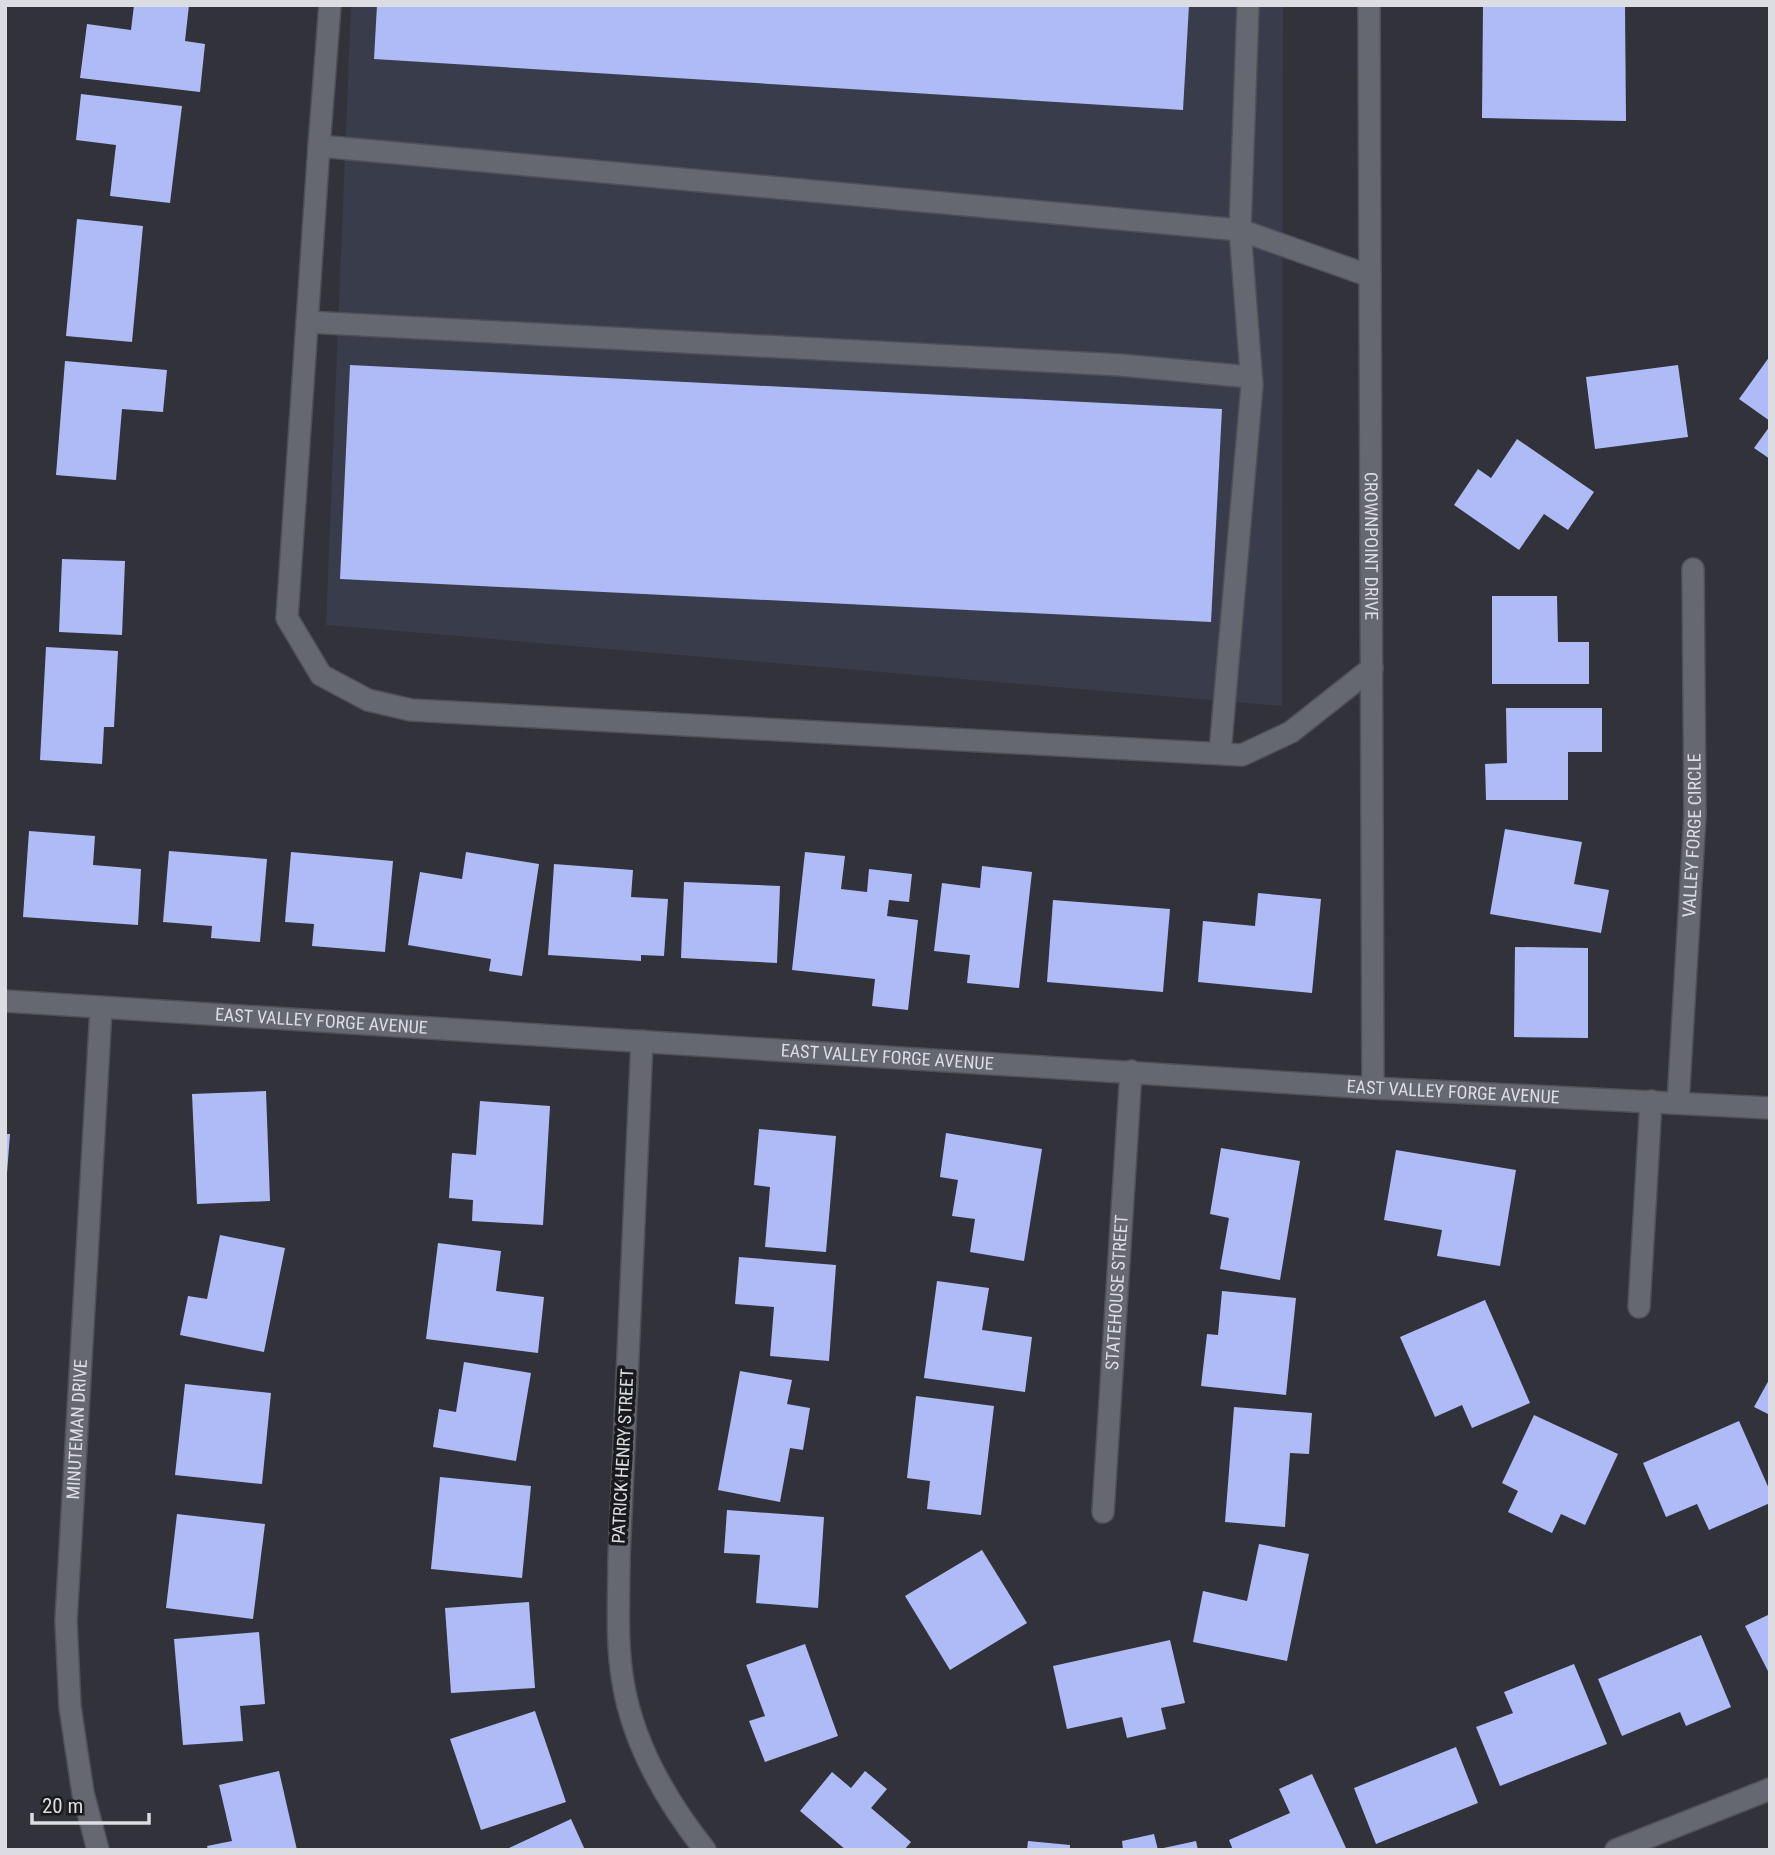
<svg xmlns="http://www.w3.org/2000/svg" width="1775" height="1855" viewBox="0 0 1775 1855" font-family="'Roboto Condensed',sans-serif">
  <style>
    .built { fill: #393c4a }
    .building { fill: #afbbf7 }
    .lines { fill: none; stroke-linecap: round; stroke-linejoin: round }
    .minor-casing { stroke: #505157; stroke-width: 24 }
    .minor { stroke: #666871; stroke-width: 21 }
    .labels { text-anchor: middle; stroke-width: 7; stroke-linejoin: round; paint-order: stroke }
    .street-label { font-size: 18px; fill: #dcdde2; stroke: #1a1a1e }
  </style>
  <rect width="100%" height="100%" fill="#31323a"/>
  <polygon class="built" points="351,5 1283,5 1282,706 326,625"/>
  <g class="building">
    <polygon points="134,5 189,5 185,41 205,44 200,92 80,78 87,24 131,30"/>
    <polygon points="377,5 1189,5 1183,110 374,59"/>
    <polygon points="1483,5 1625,5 1626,121 1482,118"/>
    <polygon points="81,94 182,106 170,203 110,196 116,145 76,140"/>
    <polygon points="77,219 143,226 132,342 66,336"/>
    <polygon points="1770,356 1770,421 1739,399"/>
    <polygon points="65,361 167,370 163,412 122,409 116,480 56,475"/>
    <polygon points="350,365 1222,409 1211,622 340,579"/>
    <polygon points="1678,365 1688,437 1595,449 1586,377"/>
    <polygon points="1770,426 1770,459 1754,448"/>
    <polygon points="1517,439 1594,492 1568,530 1544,514 1519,550 1454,505 1478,469 1491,478"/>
    <polygon points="62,559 125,561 122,635 59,632"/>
    <polygon points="1492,596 1557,596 1558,642 1589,642 1589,684 1492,684"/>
    <polygon points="46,647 118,651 114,727 104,727 102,764 40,760"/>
    <polygon points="1506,708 1602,708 1602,752 1568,752 1568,800 1486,800 1485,764 1507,763"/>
    <polygon points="1505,829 1582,842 1574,884 1609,890 1601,933 1490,914"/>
    <polygon points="29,831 95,836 93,865 141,869 138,925 23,917"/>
    <polygon points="169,851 267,859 260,942 211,938 212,926 163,922"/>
    <polygon points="291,852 393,861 385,952 312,946 314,924 285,922"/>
    <polygon points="466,852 539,864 522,976 489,971 491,959 408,945 420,872 462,879"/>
    <polygon points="805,852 845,856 841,889 867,892 869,869 912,874 909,902 889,900 887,916 918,920 908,1010 872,1006 875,979 792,970"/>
    <polygon points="554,864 633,870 631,897 668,899 664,956 641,955 641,961 548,955"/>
    <polygon points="982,866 1032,872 1019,988 967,983 970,955 934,951 942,883 980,888"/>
    <polygon points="684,882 780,886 777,963 681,958"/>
    <polygon points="1258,893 1321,899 1312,993 1198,982 1203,921 1255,926"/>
    <polygon points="1053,900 1170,909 1163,992 1047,982"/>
    <polygon points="1515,947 1588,948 1588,1038 1514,1037"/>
    <polygon points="266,1091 270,1201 197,1204 192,1094"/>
    <polygon points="480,1101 550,1106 543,1225 472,1221 473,1200 449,1198 452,1153 476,1155"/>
    <polygon points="759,1129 836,1136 826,1252 765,1247 770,1187 754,1185"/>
    <polygon points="946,1133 1042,1149 1024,1261 970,1252 975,1219 952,1216 958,1180 940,1177"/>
    <polygon points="5,1134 10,1134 7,1173 5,1173"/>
    <polygon points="1221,1148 1300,1161 1280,1280 1220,1269 1229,1218 1210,1214"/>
    <polygon points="1396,1150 1516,1170 1500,1266 1437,1256 1442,1230 1384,1220"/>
    <polygon points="220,1235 285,1248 264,1352 180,1335 188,1296 207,1299"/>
    <polygon points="438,1243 501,1251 496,1291 544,1297 538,1353 426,1339"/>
    <polygon points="739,1257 836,1265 829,1361 770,1356 774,1307 735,1304"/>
    <polygon points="937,1281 989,1288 982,1330 1032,1337 1025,1392 924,1378"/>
    <polygon points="1222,1291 1296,1298 1286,1395 1201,1386 1207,1334 1218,1335"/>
    <polygon points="1485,1300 1530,1403 1472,1428 1462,1405 1435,1417 1400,1337"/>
    <polygon points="464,1362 531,1373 516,1461 433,1447 439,1409 456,1412"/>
    <polygon points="740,1371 792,1380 787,1404 810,1408 803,1450 790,1448 780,1502 718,1490"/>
    <polygon points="1770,1378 1770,1415 1754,1407"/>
    <polygon points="185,1384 271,1393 262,1484 175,1475"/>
    <polygon points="916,1396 994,1406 981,1515 927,1509 930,1481 907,1478"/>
    <polygon points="1234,1407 1312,1413 1309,1454 1290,1453 1285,1527 1225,1522"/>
    <polygon points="1534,1415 1618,1454 1585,1525 1561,1514 1552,1533 1508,1512 1518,1491 1502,1483"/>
    <polygon points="1739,1421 1770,1491 1770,1503 1709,1530 1697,1504 1666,1517 1643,1463"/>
    <polygon points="440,1477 531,1486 522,1578 431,1569"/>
    <polygon points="727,1510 824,1517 818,1608 756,1603 760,1555 724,1553"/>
    <polygon points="177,1514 265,1524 253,1619 166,1608"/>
    <polygon points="1259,1544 1309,1554 1287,1661 1193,1642 1203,1591 1247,1601"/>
    <polygon points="982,1550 1027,1623 950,1670 905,1596"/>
    <polygon points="529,1602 535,1688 451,1693 445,1608"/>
    <polygon points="1770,1614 1770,1675 1745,1626"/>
    <polygon points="259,1632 265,1704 240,1706 243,1741 183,1745 174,1639"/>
    <polygon points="1701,1635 1731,1707 1686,1726 1680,1712 1622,1736 1598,1679"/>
    <polygon points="1170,1640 1185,1703 1161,1708 1166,1729 1127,1738 1122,1717 1067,1729 1053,1666"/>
    <polygon points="805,1644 838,1736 765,1762 749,1721 765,1716 746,1665"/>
    <polygon points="1574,1664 1607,1744 1500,1786 1476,1727 1513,1713 1504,1692"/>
    <polygon points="535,1711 566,1802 481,1830 450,1739"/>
    <polygon points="1456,1747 1478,1803 1376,1844 1354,1788"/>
    <polygon points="279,1771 297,1850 208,1850 207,1846 232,1841 219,1785"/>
    <polygon points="865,1771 887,1789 871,1808 911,1842 904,1850 846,1850 800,1811 832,1772 851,1788"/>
    <polygon points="1312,1774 1346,1848 1341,1850 1233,1850 1229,1840 1290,1813 1279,1789"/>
    <polygon points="571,1819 585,1850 505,1850"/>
    <polygon points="1154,1834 1158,1850 1123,1850 1122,1841"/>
    <polygon points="1028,1841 1070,1845 1070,1850 1027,1850"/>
    <polygon points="1196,1841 1198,1850 1159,1850 1159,1849"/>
  </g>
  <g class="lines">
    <g class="minor-casing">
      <g id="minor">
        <polyline points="330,5 319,146 1240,230 1252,385 1220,753"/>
        <polyline points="1248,5 1240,230 1370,276"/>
        <path id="s1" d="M1369,5L1373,1088"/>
        <polyline points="319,146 287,618 321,675 368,700 411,710 1242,755 1291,732 1372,668"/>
        <polyline points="307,322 1120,365 1251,377"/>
        <path id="s2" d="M5,1001L1373,1088L1770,1108"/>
        <path d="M642,1041L619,1558C619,1598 616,1642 623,1682C633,1743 667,1802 705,1850"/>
        <path id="s3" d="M1678,1103L1695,815L1693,569"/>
        <polyline points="1639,1307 1651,1101"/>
        <path id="s4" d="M1103,1512L1131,1071"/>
        <path id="s5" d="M98,1850L83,1793L70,1707L66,1621L101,1009"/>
        <polyline points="1616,1850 1770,1789"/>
      </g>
    </g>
    <use href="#minor" class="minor"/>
  </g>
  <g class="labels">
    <g class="street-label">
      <text dy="6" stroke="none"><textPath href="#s1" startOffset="541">CROWNPOINT DRIVE</textPath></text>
      <text dy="6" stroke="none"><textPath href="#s3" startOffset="268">VALLEY FORGE CIRCLE</textPath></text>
      <text dy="6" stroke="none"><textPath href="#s2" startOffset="317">EAST VALLEY FORGE AVENUE</textPath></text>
      <text dy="6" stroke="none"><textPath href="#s2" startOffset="884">EAST VALLEY FORGE AVENUE</textPath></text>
      <text dy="6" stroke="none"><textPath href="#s2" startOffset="1451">EAST VALLEY FORGE AVENUE</textPath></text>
      <text dy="6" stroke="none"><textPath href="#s4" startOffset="220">STATEHOUSE STREET</textPath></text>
      <text dy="6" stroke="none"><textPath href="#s5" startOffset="424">MINUTEMAN DRIVE</textPath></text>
      <text transform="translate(623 1456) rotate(-87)" y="6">PATRICK HENRY STREET</text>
    </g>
  </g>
  <rect width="1775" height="1855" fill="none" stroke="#dcdde2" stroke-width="14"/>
  <path d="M32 1813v10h117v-10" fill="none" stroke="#dcdde2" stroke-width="3.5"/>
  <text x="42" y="1813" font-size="21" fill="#dcdde2" stroke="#1a1a1e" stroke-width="5" paint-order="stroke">20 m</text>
</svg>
